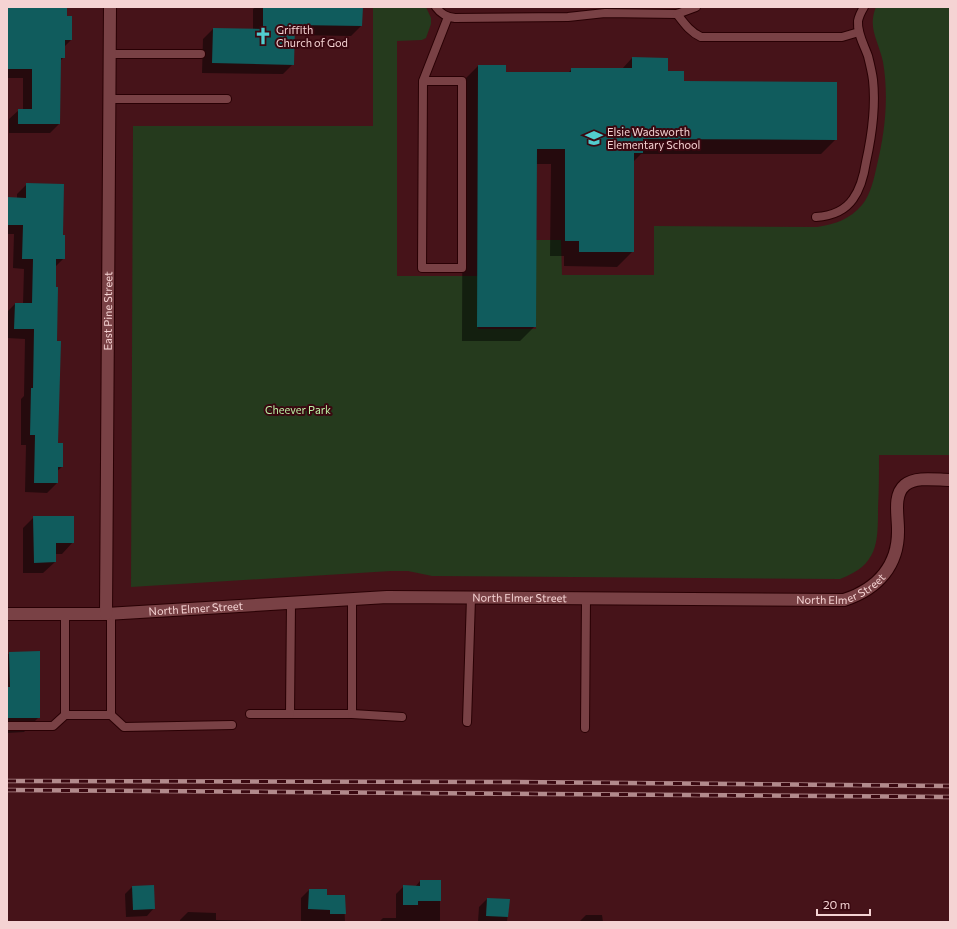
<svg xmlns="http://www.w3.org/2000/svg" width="957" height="929" viewBox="0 0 957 929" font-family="Commissioner,sans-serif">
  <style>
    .green { fill: #253a1d }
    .shadow { fill: #0007 }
    .building { fill: #105c5d }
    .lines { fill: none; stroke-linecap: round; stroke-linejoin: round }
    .service-casing { stroke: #290004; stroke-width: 10 }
    .minor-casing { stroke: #290004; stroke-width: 14 }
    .service { stroke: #794145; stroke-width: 8 }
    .minor { stroke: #794145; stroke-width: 12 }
    .rail-casing { stroke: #b28a8c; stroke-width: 4.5 }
    .rail { stroke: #3a0810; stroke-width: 3; stroke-dasharray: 9; stroke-linecap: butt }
    .labels { text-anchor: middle; stroke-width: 4; stroke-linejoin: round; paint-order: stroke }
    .poi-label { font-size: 11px; fill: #f5d3d3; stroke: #3a0810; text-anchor: start }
    .street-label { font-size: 11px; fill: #f5d3d3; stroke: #3a0810 }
    .park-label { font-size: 11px; fill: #bcf2a6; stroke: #3a0810 }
  </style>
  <rect width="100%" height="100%" fill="#461319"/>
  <path class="green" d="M373,7H426L431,18V24L426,38L422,40L397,41V276H478V329H536V240H561L562,275H654V226L817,227C836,224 850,219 862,205C871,194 874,178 877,165C885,132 889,97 883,62C879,42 867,28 876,7H950V455H879C879,473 879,490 878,508C878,543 878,565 840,579L432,576L408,571H391L131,587L133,126H373Z"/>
  <g class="shadow">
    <polygon points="7,7 66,7 66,17 71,40 64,47 64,57 60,61 59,124 50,133 9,133 9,119 19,110 23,110 23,78 7,78"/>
    <polygon points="256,7 362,7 361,26 351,36 294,35 293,64 283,74 202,73 203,39 213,29 253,30 253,9"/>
    <polygon points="632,58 667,72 683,82 836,139 821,154 641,154 633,162 632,252 617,267 564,266 564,256 550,256 551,164 536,164 535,326 520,341 462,341 463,81 478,66 504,73 568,73 572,69 622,69"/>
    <polygon points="27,184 62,236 64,258 55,267 57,444 62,467 57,471 57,483 47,493 25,492 26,445 21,445 21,399 24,396 25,339 7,338 7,312 15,304 23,304 24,269 13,268 14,234 7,234 7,198 17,198 17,194"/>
    <polygon points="34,517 73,542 62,554 55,554 55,562 43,573 23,573 23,528"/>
    <polygon points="10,653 39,717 24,732 7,733 7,655"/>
    <polygon points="420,881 440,881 440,922 379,922 383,918 396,918 396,894 404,886 415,887"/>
    <polygon points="132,887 154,908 147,916 126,917 125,894"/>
    <polygon points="309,890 326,896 344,896 345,922 301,922 301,898"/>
    <polygon points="487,899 509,900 507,922 478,922 479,907"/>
    <polygon points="188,912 216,913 216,920 269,921 269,922 180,922 180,920"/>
    <polygon points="586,915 602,915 603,922 579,922"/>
  </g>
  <g class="building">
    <polygon points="7,7 67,7 67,16 72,16 72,40 65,40 65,58 61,58 60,124 18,124 18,109 32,109 32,69 8,69"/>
    <polygon points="263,7 363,7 362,26 295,25 294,65 212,63 213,28 263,29"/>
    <polygon points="632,57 668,58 668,71 684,71 684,81 837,82 837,140 643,139 643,153 634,153 634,252 579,252 579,241 565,241 565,149 537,149 536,327 477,327 478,65 506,65 506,72 571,72 571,68 632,68"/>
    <polygon points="26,183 64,184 63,235 65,235 65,259 56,259 56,287 58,287 57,341 61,341 58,443 63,443 63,467 58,467 58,483 34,483 35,435 30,435 31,388 33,388 34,329 14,329 15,303 32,303 33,259 22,259 23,225 7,225 7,197 26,198"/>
    <polygon points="33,516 74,516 74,543 56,543 56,562 34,563"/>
    <polygon points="40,651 40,718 7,718 7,687 10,687 9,652"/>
    <polygon points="420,880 441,880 441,901 418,901 418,905 403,905 403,885 420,886"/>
    <polygon points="154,885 155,909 133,910 132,886"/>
    <polygon points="309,889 327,889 327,895 345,895 346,914 330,914 330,910 308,909"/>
    <polygon points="487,898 510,899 508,917 486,916"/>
  </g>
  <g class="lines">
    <g class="service-casing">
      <g id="service">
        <path d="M436,7C441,14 446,17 455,18L568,17L605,13L677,14L696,7"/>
        <path d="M677,14C684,23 690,32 701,37H842L859,32"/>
        <polyline points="110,54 201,54"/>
        <polyline points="423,81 462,81 462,268 422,268 423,81 448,17"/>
        <polyline points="109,99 227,99"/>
        <path d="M816,217C831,216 844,212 853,199C861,188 864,175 866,162C872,135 876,108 873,80C872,72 870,64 868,56C864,45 857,33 858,21C859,16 861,12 864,7"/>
        <polyline points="291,603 290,714 352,714 352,600"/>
        <polyline points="65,614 65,715"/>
        <polyline points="111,614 111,715"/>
        <polyline points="250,714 290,714"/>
        <polyline points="352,714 402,717"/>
        <polyline points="467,722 471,598"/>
        <polyline points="7,726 53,726 65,715 111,715 124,727 232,725"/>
        <polyline points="585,728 586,599"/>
      </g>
    </g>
    <g class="minor-casing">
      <g id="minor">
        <path id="s1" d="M7,614H106L387,597L844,600C878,589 899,565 898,529C898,515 893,495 905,485C916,476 937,480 950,480"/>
        <path id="s2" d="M106,614L110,7"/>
      </g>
    </g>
    <use href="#service" class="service"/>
    <use href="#minor" class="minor"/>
    <g class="rail-casing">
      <g id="rail">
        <polyline points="7,781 515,782 950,786"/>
        <polyline points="7,790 950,797"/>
      </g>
    </g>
    <use href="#rail" class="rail"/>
  </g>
  <defs>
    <g id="church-bare" transform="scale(1.38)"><path d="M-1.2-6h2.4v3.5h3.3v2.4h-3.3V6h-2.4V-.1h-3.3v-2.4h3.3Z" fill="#52cdcf" stroke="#3a0810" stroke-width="2.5" paint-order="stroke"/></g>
    <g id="school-bare" transform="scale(1.38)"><path d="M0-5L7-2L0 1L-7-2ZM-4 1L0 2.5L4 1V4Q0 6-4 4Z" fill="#52cdcf" stroke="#3a0810" stroke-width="2.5" paint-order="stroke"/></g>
  </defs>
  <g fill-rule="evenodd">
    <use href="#church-bare" x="263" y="36"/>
    <use href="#school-bare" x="594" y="138"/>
  </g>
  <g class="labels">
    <g class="poi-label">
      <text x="276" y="34">Griffith<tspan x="276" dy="13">Church of God</tspan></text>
      <text x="607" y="136">Elsie Wadsworth<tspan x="607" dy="13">Elementary School</tspan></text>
    </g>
    <g class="street-label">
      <text dy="4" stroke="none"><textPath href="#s2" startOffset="303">East Pine Street</textPath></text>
      <text dy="4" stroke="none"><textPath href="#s1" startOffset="837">North Elmer Street</textPath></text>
      <text dy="4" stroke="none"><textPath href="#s1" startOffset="513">North Elmer Street</textPath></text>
      <text dy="4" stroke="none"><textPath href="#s1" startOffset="189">North Elmer Street</textPath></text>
    </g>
    <g class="park-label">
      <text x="298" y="414">Cheever Park</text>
    </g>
  </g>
  <rect width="957" height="929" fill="none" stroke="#f5d3d3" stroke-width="16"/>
  <path d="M817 909v6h53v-6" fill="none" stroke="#f5d3d3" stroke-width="2"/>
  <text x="823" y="909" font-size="12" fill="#f5d3d3" stroke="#3a0810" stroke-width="3" paint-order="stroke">20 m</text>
</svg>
